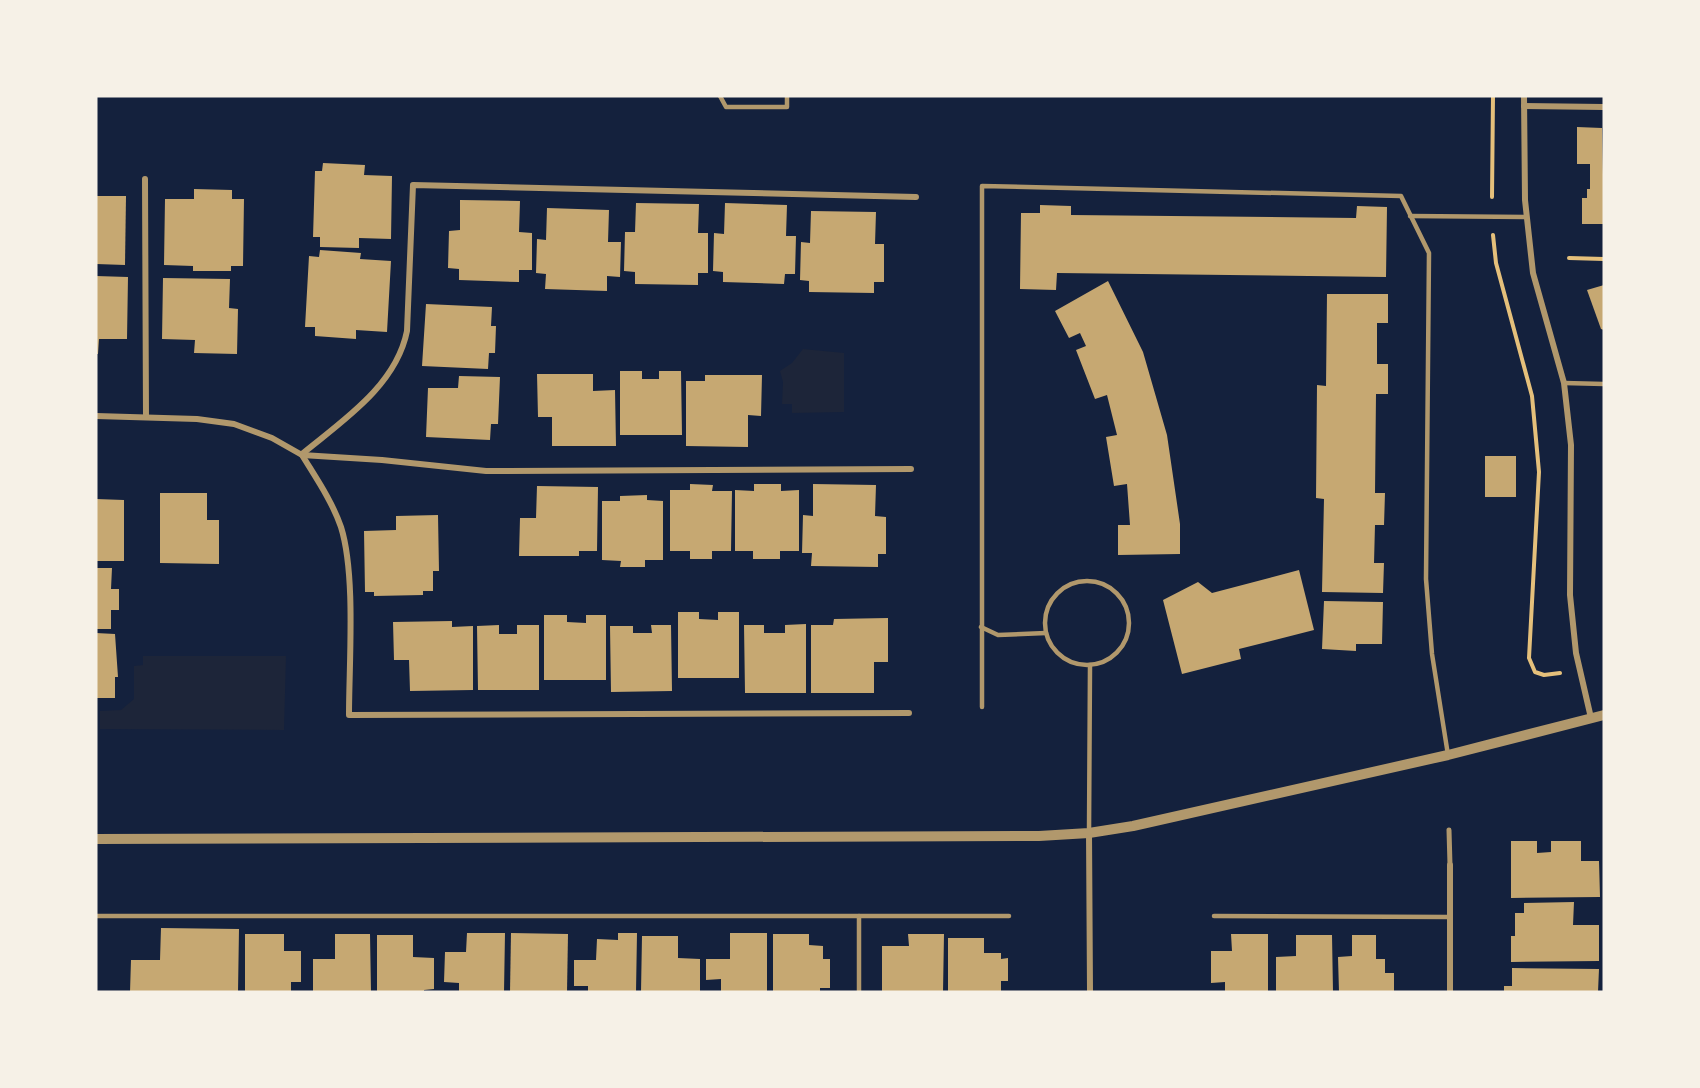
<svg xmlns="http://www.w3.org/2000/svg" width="1700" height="1088" viewBox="0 0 1700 1088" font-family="'Space Grotesk',sans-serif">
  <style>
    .green { fill: #1d2539 }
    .building { fill: #c6a872 }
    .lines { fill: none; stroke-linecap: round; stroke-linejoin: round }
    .path { stroke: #e5c07b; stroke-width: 4 }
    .service { stroke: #b1986c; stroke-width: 4.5 }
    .pedestrian { stroke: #b1986c; stroke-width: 5 }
    .minor { stroke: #b1986c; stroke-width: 6 }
    .tertiary { stroke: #b1986c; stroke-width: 10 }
  </style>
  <rect width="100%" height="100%" fill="#14213d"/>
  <g class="green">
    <polygon points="803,349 844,353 844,412 792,413 792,404 782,404 783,382 780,371 792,363"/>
    <polygon points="143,656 286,656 284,730 100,729 100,711 121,710 134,699 134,666 143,665"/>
  </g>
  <g class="building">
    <polygon points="1602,125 1604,224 1582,224 1582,198 1587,198 1587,189 1590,189 1590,164 1577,164 1577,127 1602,128"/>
    <polygon points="323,163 365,165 364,175 392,176 391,239 359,238 359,248 320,247 320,237 313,237 315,171 322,171"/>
    <polygon points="194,189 232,190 232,199 244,199 243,266 231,266 231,271 193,271 193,266 164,265 165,199 194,199"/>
    <polygon points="96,196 126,196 125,265 96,264"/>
    <polygon points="460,200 520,201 519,232 532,233 532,270 519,270 519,282 459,280 459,269 448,268 449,231 460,230"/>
    <polygon points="636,203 699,204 698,233 708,233 708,273 698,273 698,285 635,284 635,272 624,271 625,232 635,232"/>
    <polygon points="725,203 787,205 786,236 796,236 795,274 785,274 784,284 723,282 723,272 713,271 714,233 724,234"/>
    <polygon points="1040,205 1071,206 1071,215 1356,218 1357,206 1387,207 1386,277 1057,273 1056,290 1020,289 1021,213 1040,213"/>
    <polygon points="547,208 609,210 608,242 621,242 620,277 607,276 607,291 545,289 546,274 536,273 537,239 546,240"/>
    <polygon points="811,211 876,212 875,244 884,244 884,282 874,282 874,293 809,292 809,281 800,280 801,242 810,243"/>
    <polygon points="320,250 361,253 360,259 391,261 387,332 356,330 356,339 315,336 315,327 305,327 309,256 319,257"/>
    <polygon points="96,276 128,277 127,339 99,339 98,354 96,354"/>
    <polygon points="163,278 230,279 229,308 238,309 237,354 194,353 195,340 162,339"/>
    <polygon points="1108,281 1143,352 1167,435 1180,524 1180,554 1118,555 1118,525 1130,525 1127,484 1114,486 1106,437 1117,435 1107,395 1095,399 1076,350 1086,346 1080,333 1069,338 1055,311"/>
    <polygon points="1604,285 1604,330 1601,329 1587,290"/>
    <polygon points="1327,294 1388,294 1388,323 1377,323 1377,364 1388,364 1388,394 1376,394 1375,493 1385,493 1384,525 1375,525 1374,563 1384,563 1383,593 1322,592 1324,499 1316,498 1317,385 1326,386"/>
    <polygon points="426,304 492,307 491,326 496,326 495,353 489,353 488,369 422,366"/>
    <polygon points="620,371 642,371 642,379 659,379 659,371 681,371 682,435 620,435"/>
    <polygon points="537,374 593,374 593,391 615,390 616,446 552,446 552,417 538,417"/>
    <polygon points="705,375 762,375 761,416 748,415 748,447 686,446 686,381 705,381"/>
    <polygon points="459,376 500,377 498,424 491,424 490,440 426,437 428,388 458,388"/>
    <rect x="1485" y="456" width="31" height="41"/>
    <polygon points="690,484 713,485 712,491 732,491 731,551 712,551 712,559 690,559 690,551 670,551 670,490 690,490"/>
    <polygon points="754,484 781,484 781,491 799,490 799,551 780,551 780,559 753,559 753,551 735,551 735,490 754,491"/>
    <polygon points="813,484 876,485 875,516 886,517 886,554 878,554 878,567 811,566 812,553 802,553 803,515 813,516"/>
    <polygon points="537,486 598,487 597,551 579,551 579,556 519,556 520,518 536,518"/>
    <polygon points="160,493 207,493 207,520 219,520 219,564 160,563"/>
    <polygon points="647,495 647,500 663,501 663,560 645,560 645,567 620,567 621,561 602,560 602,501 620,501 620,496"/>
    <polygon points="96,499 124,500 124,561 96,561"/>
    <polygon points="438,515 439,571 433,571 433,591 423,591 423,595 374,596 374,592 365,592 364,531 396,530 396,516"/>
    <polygon points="96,568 112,568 111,589 119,589 119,610 111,610 111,629 96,629"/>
    <polygon points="1299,570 1314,630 1239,649 1241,659 1182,674 1163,600 1198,582 1212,593"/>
    <polygon points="1324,601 1383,602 1382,644 1356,644 1356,651 1322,649"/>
    <polygon points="678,612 699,612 699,619 718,620 718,612 739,612 739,678 678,678"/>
    <polygon points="544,615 567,615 567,622 586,623 586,615 606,615 606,680 544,680"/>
    <polygon points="888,618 888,662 874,662 874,693 811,693 811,625 833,625 834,619"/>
    <polygon points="452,621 452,627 473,626 473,690 410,691 409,660 394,660 393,622"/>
    <polygon points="806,624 806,693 745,693 744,625 764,625 764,633 785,633 785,625"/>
    <polygon points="499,625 499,634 517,634 517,625 539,625 539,690 478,690 477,626"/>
    <polygon points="651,625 671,625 672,691 611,692 610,626 633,626 633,633 652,633"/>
    <polygon points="96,633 115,634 118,677 115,677 115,698 96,698"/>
    <polygon points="1511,841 1537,841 1537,853 1551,852 1551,841 1581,841 1581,861 1599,861 1600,897 1511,898"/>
    <polygon points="1574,902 1573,925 1599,925 1599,961 1511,962 1511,936 1515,936 1515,913 1524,913 1524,903"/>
    <polygon points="161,928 239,929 238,992 130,992 131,960 160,960"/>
    <polygon points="467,933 505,933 504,992 459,992 459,983 444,982 445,952 466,952"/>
    <polygon points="511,933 568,934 567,992 510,992"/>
    <polygon points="618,933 637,933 636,992 588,992 588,986 574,986 574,960 596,960 597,939 618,940"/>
    <polygon points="730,933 767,933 767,992 721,992 721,979 706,980 706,959 730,959"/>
    <polygon points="245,934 284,934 284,951 301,951 301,982 291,982 291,992 245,992"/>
    <polygon points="335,934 370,934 371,992 313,992 313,959 335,959"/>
    <polygon points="773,934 809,934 809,945 823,946 823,959 830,959 830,988 820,988 820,992 773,992"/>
    <polygon points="908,934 944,934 943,992 882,992 882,946 909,946"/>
    <polygon points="1231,934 1268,934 1268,992 1225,992 1225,982 1211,983 1211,951 1232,951"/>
    <polygon points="377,935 413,935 413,957 434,958 434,989 424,990 424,992 377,992"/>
    <polygon points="1296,935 1332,935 1333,992 1276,992 1276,957 1296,956"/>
    <polygon points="1352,935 1376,935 1376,959 1385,959 1385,973 1394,973 1394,992 1339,992 1338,957 1352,956"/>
    <polygon points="642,936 678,936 678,958 700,959 700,992 641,992"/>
    <polygon points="948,938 984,938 984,953 1001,953 1001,959 1008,958 1008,981 1001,981 1001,992 948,992"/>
    <polygon points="1512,968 1599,969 1598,992 1504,992 1504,986 1512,986"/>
  </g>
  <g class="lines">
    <g class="path">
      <polyline points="1492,197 1493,96"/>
      <polyline points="1493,235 1496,263 1532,396 1539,472 1529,658 1535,672 1544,675 1560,673"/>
      <polyline points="1569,258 1604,259"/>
    </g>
    <g class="service">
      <polyline points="720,96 726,107 787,107 787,96"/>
      <polyline points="1410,216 1527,217"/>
      <polyline points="1564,383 1604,384"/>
      <circle cx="1087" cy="623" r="42"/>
      <polyline points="981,627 998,635 1046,633"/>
      <polyline points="982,707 982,186 1401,196 1429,253 1426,579 1432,654 1448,755"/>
      <polyline points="1089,833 1090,665"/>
      <polyline points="96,916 1009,916"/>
      <polyline points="1214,916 1450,917"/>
      <polyline points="859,992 859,916"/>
    </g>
    <polyline class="pedestrian" points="1449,830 1450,865"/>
    <g class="minor">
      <polyline points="1524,96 1525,200 1533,273 1564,383 1571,445 1570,595 1576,653 1591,718"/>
      <polyline points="1524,106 1604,107"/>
      <polyline points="145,179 146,417"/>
      <polyline points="96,416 197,419 234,424 272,438 302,455 382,460 486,471 911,469"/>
      <path d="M302,454C342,421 396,386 407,331L413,185L916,197"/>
      <path d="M302,455C316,478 332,501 341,527C356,575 349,663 349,715L909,713"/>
      <polyline points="1089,833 1090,992"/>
      <polyline points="1450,992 1450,865"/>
    </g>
    <polyline class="tertiary" points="96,839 1039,836 1089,833 1133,826 1448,755 1604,715"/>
  </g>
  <rect width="1700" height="1088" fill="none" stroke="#f6f1e7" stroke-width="195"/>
</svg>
